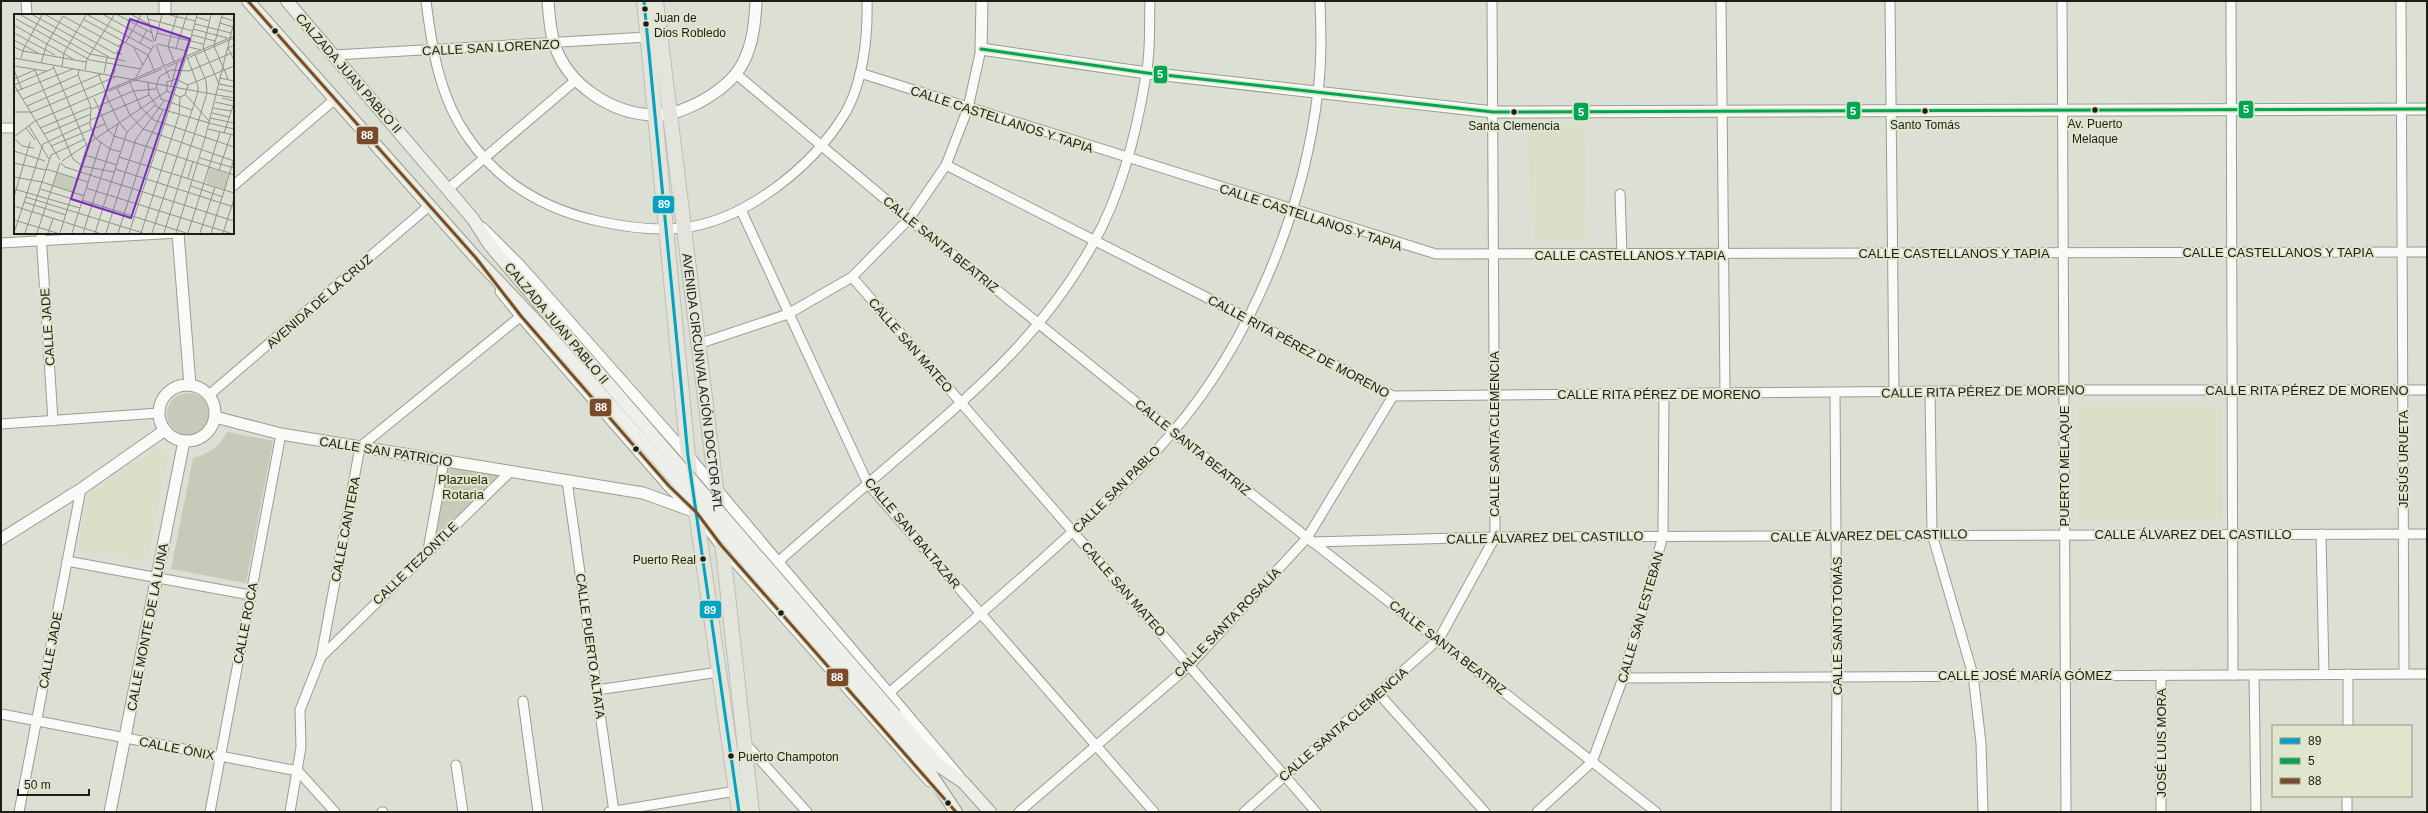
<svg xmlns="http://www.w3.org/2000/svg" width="2428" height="813" viewBox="0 0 2428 813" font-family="Arial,sans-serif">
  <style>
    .built { fill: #dadfc8 }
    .green { fill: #c5cab9 }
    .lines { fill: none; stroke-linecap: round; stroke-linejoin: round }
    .minor-casing { stroke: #9b9c93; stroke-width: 11 }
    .tertiary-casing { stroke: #9b9c93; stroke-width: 13 }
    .secondary-casing { stroke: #9b9c93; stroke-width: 14 }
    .primary-casing { stroke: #bcbeb8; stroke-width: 16 }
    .minor { stroke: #fafaf8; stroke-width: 9 }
    .tertiary { stroke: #fafaf8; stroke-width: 11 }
    .secondary { stroke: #eeefea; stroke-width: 12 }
    .primary { stroke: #e3e4dc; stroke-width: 14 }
    .secondary-bridge-casing { stroke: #9b9c93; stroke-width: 14; stroke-linecap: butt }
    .secondary-bridge { stroke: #eeefea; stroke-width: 12 }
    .bus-1-casing { stroke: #e0e5cd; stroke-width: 6 }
    .bus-2-casing { stroke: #e0e5cd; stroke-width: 6 }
    .bus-3-casing { stroke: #e0e5cd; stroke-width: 6 }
    .bus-1 { stroke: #01a2c5; stroke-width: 3 }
    .bus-2 { stroke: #00a651; stroke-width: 3 }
    .bus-3 { stroke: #7a4b2a; stroke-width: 3 }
    .bus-dot { fill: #1c1e16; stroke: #e0e5cd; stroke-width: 1.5 }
    .labels { text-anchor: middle; stroke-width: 4; stroke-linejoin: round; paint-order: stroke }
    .bus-label { font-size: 12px; fill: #1c1e16; stroke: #e0e5cd }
    .street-label { font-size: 13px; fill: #1c1e16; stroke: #e0e5cd }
    .park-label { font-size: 13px; fill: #272d07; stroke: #e0e5cd }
    .inset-road { fill: none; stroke: #8f9287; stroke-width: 1 }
    .view { fill: #7b2cbf; fill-opacity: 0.15; stroke: #7b2cbf; stroke-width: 2 }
    .inset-edge { fill: none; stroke: #1c1e16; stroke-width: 2 }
    .line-badge { stroke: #e0e5cd; stroke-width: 1.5 }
    .badge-label { font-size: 11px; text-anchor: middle; font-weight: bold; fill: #fff }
  </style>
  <rect width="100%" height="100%" fill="#dcdfd3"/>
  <g class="built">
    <polygon points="1527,124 1584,124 1588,239 1534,239"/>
    <polygon points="2078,404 2221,404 2222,519 2078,520"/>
    <polygon points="158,448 168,453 147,562 78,549 88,495"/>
  </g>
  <g class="green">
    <circle cx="188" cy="414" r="21"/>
    <path d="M227,432L273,441L246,583L171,569L193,458C209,454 219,447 227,432Z"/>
    <polygon points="448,466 500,475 436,538"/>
  </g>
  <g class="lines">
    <g class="minor-casing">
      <g id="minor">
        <polyline points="26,1 27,15"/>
        <path d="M426,1C432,48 439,96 467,136C498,182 544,209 598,221C625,227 655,231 682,228C745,221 812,167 844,115C863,84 868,36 867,1"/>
        <polyline points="1721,1 1725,393"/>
        <polyline points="1890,1 1894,392"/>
        <polyline points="2062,1 2066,812"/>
        <polyline points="2231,1 2233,675"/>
        <polyline points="2401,1 2404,673"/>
        <polyline points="334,55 648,37"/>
        <polyline points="860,73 1436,254 2427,252"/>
        <polyline points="736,74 909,219 1173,432 1656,812"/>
        <polyline points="1,128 15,128"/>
        <polyline points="946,165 1247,318 1393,396 2064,390 2427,390"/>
        <polyline points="233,186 334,100"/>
        <polyline points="448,189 576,80"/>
        <polyline points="1620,194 1622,255"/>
        <polyline points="741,210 868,484 1154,812"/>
        <polyline points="41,233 53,421"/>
        <polyline points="1,243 179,233"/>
        <polyline points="852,277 1316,812"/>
        <polyline points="698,344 788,314 852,277 909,219 946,165 968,108 981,49"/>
        <polyline points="1930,391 1932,534 1973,675 1981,743 1983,812"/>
        <polyline points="1835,393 1837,678 1836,812"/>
        <polyline points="209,395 429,206"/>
        <polyline points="1,424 159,413"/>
        <polyline points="567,481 614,812"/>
        <polyline points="2321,534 2324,674"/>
        <polyline points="1312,542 1495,537 2427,534"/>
        <polyline points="428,550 444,461"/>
        <polyline points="67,561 250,595"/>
        <path d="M779,561C821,524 864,487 907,450C982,385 1045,331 1094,242C1122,192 1137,131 1146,75C1151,51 1149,25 1150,1"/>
        <polyline points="321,657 511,471"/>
        <polyline points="2161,675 2161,812"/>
        <polyline points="2254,675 2256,812"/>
        <polyline points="1623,678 2427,674"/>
        <polyline points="597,690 719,672"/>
        <path d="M889,693C942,647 995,602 1047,555C1090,516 1134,477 1172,433C1251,341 1304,210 1318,91C1322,61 1321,31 1320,1"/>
        <polyline points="1379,694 1485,812"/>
        <polyline points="523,701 538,812"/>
        <polyline points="1,714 298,771 335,812"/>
        <polyline points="2348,726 2348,674"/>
        <polyline points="745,743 807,812"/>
        <polyline points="456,765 463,812"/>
        <polyline points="19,812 81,489"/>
        <polyline points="210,812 281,434"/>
        <polyline points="290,812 301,747 300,710 321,657 360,447 521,316"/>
        <polyline points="382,812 383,812"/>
        <polyline points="609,812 736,791"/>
        <polyline points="1019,812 1190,665 1307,538 1393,396"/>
        <polyline points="1244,812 1439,639 1495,537 1492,1"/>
        <polyline points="1537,812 1592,762 1623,678 1663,536 1664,394"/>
        <polyline points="2347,812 2347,796"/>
      </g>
    </g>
    <g class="tertiary-casing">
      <g id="tertiary">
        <polyline points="165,1 165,15"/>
        <path d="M548,1C549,15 550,30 554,43C567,85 612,114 654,115C670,116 685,109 698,103C715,94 734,80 743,63C753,43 755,23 756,1"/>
        <polyline points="982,1 981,49 1147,73 1493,112 2427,109"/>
        <polyline points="482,228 519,265 688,456 959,777"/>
        <polyline points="178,233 190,385"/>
        <polyline points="501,291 521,316 669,486 697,513 721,545 930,781"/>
        <circle cx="187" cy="413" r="28"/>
        <polyline points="215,417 281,434 643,493 690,510"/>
        <polyline points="1,539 81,489 165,430"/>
        <polyline points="110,812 184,441"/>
      </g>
    </g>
    <g class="secondary-casing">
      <g id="secondary">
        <polyline points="248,1 476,258 551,337"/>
        <polyline points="287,1 473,219 489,244 561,329"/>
        <polyline points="895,715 939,766 963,782 990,812"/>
        <polyline points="887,721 930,773 956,812"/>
      </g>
    </g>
    <g class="primary-casing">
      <g id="primary">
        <polyline points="644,1 688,456 739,812"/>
        <path id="s1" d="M656,1L716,487L752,812"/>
      </g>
    </g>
    <use href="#minor" class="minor"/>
    <use href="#tertiary" class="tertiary"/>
    <use href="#secondary" class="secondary"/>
    <use href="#primary" class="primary"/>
    <g class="secondary-bridge-casing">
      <g id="secondary-bridge">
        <polyline points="561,329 895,715"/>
        <polyline points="551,337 887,721"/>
      </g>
    </g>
    <use href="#secondary-bridge" class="secondary-bridge"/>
    <g class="bus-1-casing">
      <polyline id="bus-1" points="644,1 688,456 739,812"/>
    </g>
    <g class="bus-2-casing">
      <polyline id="bus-2" points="981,49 1147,73 1493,112 2427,109"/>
    </g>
    <g class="bus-3-casing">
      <polyline id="bus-3" points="248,1 476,258 521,316 669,486 697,513 721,545 956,812"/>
    </g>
    <use href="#bus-1" class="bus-1"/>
    <use href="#bus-2" class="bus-2"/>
    <use href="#bus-3" class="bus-3"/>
  </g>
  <g class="bus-dot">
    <circle cx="645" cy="9" r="3.5"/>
    <circle cx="646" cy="24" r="3.5"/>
    <circle cx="275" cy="31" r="3.5"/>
    <circle cx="2095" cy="110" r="3.5"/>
    <circle cx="1925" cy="111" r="3.5"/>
    <circle cx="1514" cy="112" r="3.5"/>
    <circle cx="636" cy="449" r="3.5"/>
    <circle cx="703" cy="559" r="3.5"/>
    <circle cx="781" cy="613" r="3.5"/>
    <circle cx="731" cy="756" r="3.5"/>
    <circle cx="948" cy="803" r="3.5"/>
  </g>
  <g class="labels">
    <g class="bus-label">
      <text x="654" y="22" text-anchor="start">Juan de<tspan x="654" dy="15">Dios Robledo</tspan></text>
      <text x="2095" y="128">Av. Puerto<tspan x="2095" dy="15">Melaque</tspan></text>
      <text x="1925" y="129">Santo Tomás</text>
      <text x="1514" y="130">Santa Clemencia</text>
      <text x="696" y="564" text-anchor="end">Puerto Real</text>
      <text x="738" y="761" text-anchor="start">Puerto Champoton</text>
    </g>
    <g class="street-label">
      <text transform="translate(491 47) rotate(-3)" y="5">CALLE SAN LORENZO</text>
      <text transform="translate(349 73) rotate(49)" y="5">CALZADA JUAN PABLO II</text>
      <text transform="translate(1002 119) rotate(18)" y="5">CALLE CASTELLANOS Y TAPIA</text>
      <text transform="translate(1311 217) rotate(18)" y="5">CALLE CASTELLANOS Y TAPIA</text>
      <text transform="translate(941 244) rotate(39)" y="5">CALLE SANTA BEATRIZ</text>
      <text x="2278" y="257">CALLE CASTELLANOS Y TAPIA</text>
      <text x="1954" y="258">CALLE CASTELLANOS Y TAPIA</text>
      <text x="1630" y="260">CALLE CASTELLANOS Y TAPIA</text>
      <text transform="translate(319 301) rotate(-41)" y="5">AVENIDA DE LA CRUZ</text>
      <text transform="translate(557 323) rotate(50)" y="5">CALZADA JUAN PABLO II</text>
      <text transform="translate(47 327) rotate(-94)" y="5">CALLE JADE</text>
      <text transform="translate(911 345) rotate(49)" y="5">CALLE SAN MATEO</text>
      <text transform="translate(1299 346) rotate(28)" y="5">CALLE RITA PÉREZ DE MORENO</text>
      <text dy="5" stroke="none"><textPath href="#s1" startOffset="384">AVENIDA CIRCUNVALACIÓN DOCTOR ATL</textPath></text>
      <text x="2307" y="395">CALLE RITA PÉREZ DE MORENO</text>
      <text transform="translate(1983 391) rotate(-1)" y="5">CALLE RITA PÉREZ DE MORENO</text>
      <text x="1659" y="399">CALLE RITA PÉREZ DE MORENO</text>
      <text transform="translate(1494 434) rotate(-90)" y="5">CALLE SANTA CLEMENCIA</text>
      <text transform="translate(1193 447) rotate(39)" y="5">CALLE SANTA BEATRIZ</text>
      <text transform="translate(386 451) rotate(9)" y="5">CALLE SAN PATRICIO</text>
      <text transform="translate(2403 459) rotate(-90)" y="5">JESÚS URUETA</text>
      <text transform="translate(2064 466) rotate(-90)" y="5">PUERTO MELAQUE</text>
      <text transform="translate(1116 489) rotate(-45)" y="5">CALLE SAN PABLO</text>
      <text transform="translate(345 529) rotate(-79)" y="5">CALLE CANTERA</text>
      <text transform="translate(913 533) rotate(50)" y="5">CALLE SAN BALTAZAR</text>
      <text x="2193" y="539">CALLE ÁLVAREZ DEL CASTILLO</text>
      <text transform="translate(1869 535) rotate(-1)" y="5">CALLE ÁLVAREZ DEL CASTILLO</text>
      <text transform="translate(1545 537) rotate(-1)" y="5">CALLE ÁLVAREZ DEL CASTILLO</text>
      <text transform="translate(415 563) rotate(-44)" y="5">CALLE TEZONTLE</text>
      <text transform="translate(1124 589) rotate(49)" y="5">CALLE SAN MATEO</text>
      <text transform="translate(1640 617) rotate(-74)" y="5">CALLE SAN ESTEBAN</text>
      <text transform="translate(1227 622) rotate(-46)" y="5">CALLE SANTA ROSALÍA</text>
      <text transform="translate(245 623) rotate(-79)" y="5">CALLE ROCA</text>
      <text transform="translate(1837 626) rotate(-90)" y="5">CALLE SANTO TOMÁS</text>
      <text transform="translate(147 627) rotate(-79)" y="5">CALLE MONTE DE LA LUNA</text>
      <text transform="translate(591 646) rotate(82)" y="5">CALLE PUERTO ALTATA</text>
      <text transform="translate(1448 647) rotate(38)" y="5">CALLE SANTA BEATRIZ</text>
      <text transform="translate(50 650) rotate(-79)" y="5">CALLE JADE</text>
      <text x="2025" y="680">CALLE JOSÉ MARÍA GÓMEZ</text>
      <text transform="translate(1343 724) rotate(-41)" y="5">CALLE SANTA CLEMENCIA</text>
      <text transform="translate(2161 743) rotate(-90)" y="5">JOSÉ LUIS MORA</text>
      <text transform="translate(177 748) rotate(11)" y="5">CALLE ÓNIX</text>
    </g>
    <g class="park-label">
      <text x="463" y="484">Plazuela<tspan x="463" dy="15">Rotaria</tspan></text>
    </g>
  </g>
  <g transform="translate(14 14)">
    <rect width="220" height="220" fill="#dcdfd3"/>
    <path d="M195,154L214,160L211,175L192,169ZM43,159L63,165L58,178L39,171Z" fill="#c5cab9"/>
    <path class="inset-road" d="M7,1L76,40L111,47M19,1L95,43M32,1L100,39L108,40M74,1L137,35M90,1L139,28M104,1L138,19M118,1L135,10M133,1L140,27M156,1L181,7M197,1L189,34L205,70L220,73M208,1L200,32L214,65M49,2L107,34M182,3L195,7M207,3L220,7M2,5L76,46L127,55M69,5L134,41L140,56M134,5L179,17M206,9L219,13M181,10L217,19M0,11L59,45M179,15L213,24M0,19L41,41M143,19L189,30M178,21L201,27M0,26L24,39M141,27L148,1M126,29L133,16M143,30L173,37M142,31L150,52M220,31L214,34L220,46M104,32L112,28L127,1M0,33L9,37L72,48M175,33L187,36M120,34L129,51M162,34L173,1M172,42L183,1M0,44L220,84M7,44L10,34L28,1M160,47L154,32L163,1M27,49L33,30L49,2M0,52L32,57M39,52L73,132L46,219M48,52L50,39L72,1M151,53L156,65M153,53L220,24M65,55L64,61L77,93L76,111L81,124L96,135L107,138M0,56L8,76M21,56L59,145L68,152L100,158M71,56L73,45L100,1M90,59L93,44M100,60L104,36M85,61L91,77M122,63L140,31M206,64L220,67M0,65L21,56M162,65L174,71L171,81L166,83L153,77V68ZM134,68L135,81L144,94L195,109M116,69L127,94L140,106L220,133M0,71L46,146M0,71L40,54M174,71L220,52M157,72L163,49M103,74L116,101L129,115L220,147M204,75L220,78M95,77L148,55M0,78L59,55M91,79L105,108L113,118M172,81L196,108M80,84L94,116L100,122L220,161M208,84L220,87M9,85L64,61M201,88L219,92M13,92L87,60M199,94L217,97M78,95L119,77L142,75M178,96L147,85L142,72L146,62L157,56L175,57L220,38M0,98H16M16,99L101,63M198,99L215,103M196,104L220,109M77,106L135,81M195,109L220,115M15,112L35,145M12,114L21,126M26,114L77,93M194,115L220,121M210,119L220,89M30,120L77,100M0,123L21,107L220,22M0,124L8,132L20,134M37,132L91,110M0,137L31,147M71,141L103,151M105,143L220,179M186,144L220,154M48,147L153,77M0,149L32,156M47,149L51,153L220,207M32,155L74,168M101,155L220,193M205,156L217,120M0,163L28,168L70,182M174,164L179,147M177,172L209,183M72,174L216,219M0,175L66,194M26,175L68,188M0,183L16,128M12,183L129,219M68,186L172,219M10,188L52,201M0,192L85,219M0,206L43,219M0,219L29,130L76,108M11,219L37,141L71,125M23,219L46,149M34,219L39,205M58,219L87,128M69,219L104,110M81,219L113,118L141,91M92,219L122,125L150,87M104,219L132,132L149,96M115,219L171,46M127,219L165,101L166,83M138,219L184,78V72L173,43M150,219L193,79L192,67L181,41M162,219L191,124L220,8M174,219L206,118M186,219L201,173M197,219L220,145M209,219L220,185"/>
    <path class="view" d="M116,5L176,25L117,204L57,185Z"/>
    <rect width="220" height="220" class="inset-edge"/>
  </g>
  <g class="line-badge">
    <rect x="1153" y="65" width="15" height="19" rx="4" fill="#00a651"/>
    <rect x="2238" y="100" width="16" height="19" rx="4" fill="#00a651"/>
    <rect x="1846" y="101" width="15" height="19" rx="4" fill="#00a651"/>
    <rect x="1573" y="102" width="16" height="19" rx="4" fill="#00a651"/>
    <rect x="356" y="126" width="23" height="19" rx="4" fill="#7a4b2a"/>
    <rect x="652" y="195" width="23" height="19" rx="4" fill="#01a2c5"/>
    <rect x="589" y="398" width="23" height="19" rx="4" fill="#7a4b2a"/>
    <rect x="699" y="600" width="23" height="19" rx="4" fill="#01a2c5"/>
    <rect x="826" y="668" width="23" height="19" rx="4" fill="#7a4b2a"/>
  </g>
  <g class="badge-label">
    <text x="1160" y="78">5</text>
    <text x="2246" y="113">5</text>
    <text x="1853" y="115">5</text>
    <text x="1581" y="116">5</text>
    <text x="367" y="139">88</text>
    <text x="664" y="208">89</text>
    <text x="601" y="411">88</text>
    <text x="710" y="614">89</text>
    <text x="837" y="681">88</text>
  </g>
  <rect width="2428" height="813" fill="none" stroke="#1c1e16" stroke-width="4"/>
  <rect x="2272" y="725" width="140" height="72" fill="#e0e5cd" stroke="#929584"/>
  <rect x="2280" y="738" width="20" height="6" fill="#01a2c5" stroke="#929584"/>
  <text x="2308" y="745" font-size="12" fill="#1c1e16">89</text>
  <rect x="2280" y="758" width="20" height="6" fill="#00a651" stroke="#929584"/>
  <text x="2308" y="765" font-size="12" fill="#1c1e16">5</text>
  <rect x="2280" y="778" width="20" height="6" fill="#7a4b2a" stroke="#929584"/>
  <text x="2308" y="785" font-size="12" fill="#1c1e16">88</text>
  <path d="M18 789v6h71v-6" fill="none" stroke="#1c1e16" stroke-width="2"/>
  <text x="24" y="789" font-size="12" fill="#1c1e16" stroke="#e0e5cd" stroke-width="3" paint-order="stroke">50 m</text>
</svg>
